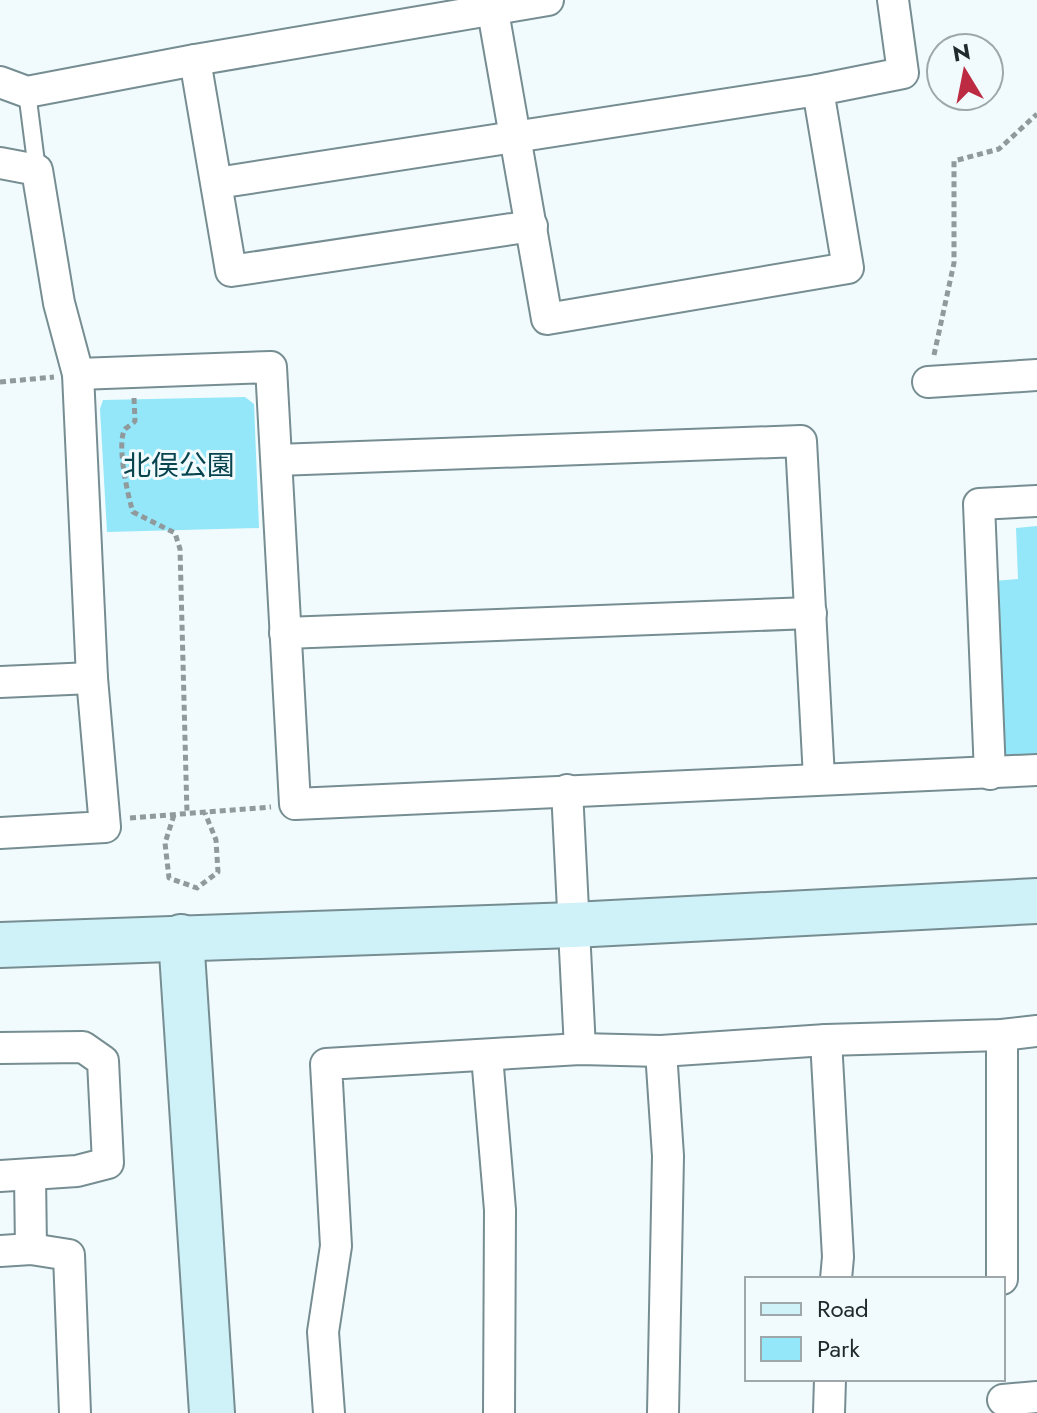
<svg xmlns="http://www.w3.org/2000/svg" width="1037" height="1413" viewBox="0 0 1037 1413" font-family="Jost,'Noto Sans JP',sans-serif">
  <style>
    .green { fill: #93e7f9 }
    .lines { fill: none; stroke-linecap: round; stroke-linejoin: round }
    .lane-casing { stroke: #768d92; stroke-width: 20 }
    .street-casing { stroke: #768d92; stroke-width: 34 }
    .secondary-casing { stroke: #768d92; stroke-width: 48 }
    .path { stroke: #909a9c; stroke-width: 5; stroke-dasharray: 6 4; stroke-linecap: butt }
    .lane { stroke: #fff; stroke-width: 16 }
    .street { stroke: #fff; stroke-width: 30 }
    .secondary { stroke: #cff1f8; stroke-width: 44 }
    .labels { text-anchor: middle; stroke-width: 6; stroke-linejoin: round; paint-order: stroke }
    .park-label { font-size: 28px; fill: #08444e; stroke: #f1fbfd }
  </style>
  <rect width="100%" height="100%" fill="#f1fbfd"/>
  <g class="green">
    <polygon points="245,397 254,404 259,528 107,532 100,409 103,400"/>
    <polygon points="1037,526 1037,760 1001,762 994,581 1018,579 1016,528"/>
  </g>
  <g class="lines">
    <g class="lane-casing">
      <polyline id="lane" points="27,92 37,170"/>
    </g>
    <g class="street-casing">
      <g id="street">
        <polyline points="491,0 547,319 848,268 818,90 903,73 893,0"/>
        <polyline points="0,82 27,92 195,60"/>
        <polyline points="0,163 37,170 59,303 78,374 92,678 105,827 0,833"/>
        <polyline points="217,183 818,90"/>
        <polyline points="532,226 231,271 195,60 548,0"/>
        <polyline points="78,374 271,367 295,804 1037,770"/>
        <polyline points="928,382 1037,375"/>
        <polyline points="277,460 801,441 819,778"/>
        <polyline points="285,633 811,613"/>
        <polyline points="0,682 92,678"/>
        <polyline points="990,774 979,504 1037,501"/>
        <polyline points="567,790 580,1049"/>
        <polyline points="1002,1035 1002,1279"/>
        <polyline points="826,1040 838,1257 836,1279"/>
        <polyline points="0,1048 83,1047 103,1061 108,1163 77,1171 0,1176"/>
        <polyline points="661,1051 668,1156 663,1413"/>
        <polyline points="487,1056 500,1210 499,1413"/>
        <polyline points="30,1175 31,1249"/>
        <polyline points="0,1251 31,1249 69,1255 75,1413"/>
        <polyline points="1003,1400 1037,1397"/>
        <polyline points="329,1413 323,1332 336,1246 326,1064 580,1049 661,1051 826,1040 1002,1035 1037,1031"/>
        <polyline points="829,1413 830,1379"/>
      </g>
    </g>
    <g class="secondary-casing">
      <g id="secondary">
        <polyline points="181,937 212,1413"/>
        <polyline points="0,945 573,925 1037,901"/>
      </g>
    </g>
    <g class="path">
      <polyline points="934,355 954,263 954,161 999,149 1037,114"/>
      <polyline points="0,382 54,377"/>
      <path d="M134,398L135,421C135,422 125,429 125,429C116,443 128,497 133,512L175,533L180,549L187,814"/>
      <polyline points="174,815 165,843 169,878 197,888 218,872 216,840 205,813"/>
      <polyline points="130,818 271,807"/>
    </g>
    <use href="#lane" class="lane"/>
    <use href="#street" class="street"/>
    <use href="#secondary" class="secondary"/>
  </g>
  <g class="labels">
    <g class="park-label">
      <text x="179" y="475">北俣公園</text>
    </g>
  </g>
  <rect x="745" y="1277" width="260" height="104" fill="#f1fbfd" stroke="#9ea7a9" stroke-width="2"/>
  <rect x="761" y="1303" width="40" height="12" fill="#cff1f8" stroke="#9ea7a9" stroke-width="2"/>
  <text x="817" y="1317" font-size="24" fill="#212a2c">Road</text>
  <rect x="761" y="1337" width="40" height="24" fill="#93e7f9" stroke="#9ea7a9" stroke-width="2"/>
  <text x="817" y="1357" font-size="24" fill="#212a2c">Park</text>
  <g transform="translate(965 72) rotate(350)"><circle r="38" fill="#f1fbfd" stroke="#9ea7a9" stroke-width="2"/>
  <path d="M0-6L14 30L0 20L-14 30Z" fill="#bc2b41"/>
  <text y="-12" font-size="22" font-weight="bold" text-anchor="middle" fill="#212a2c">N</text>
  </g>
</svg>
